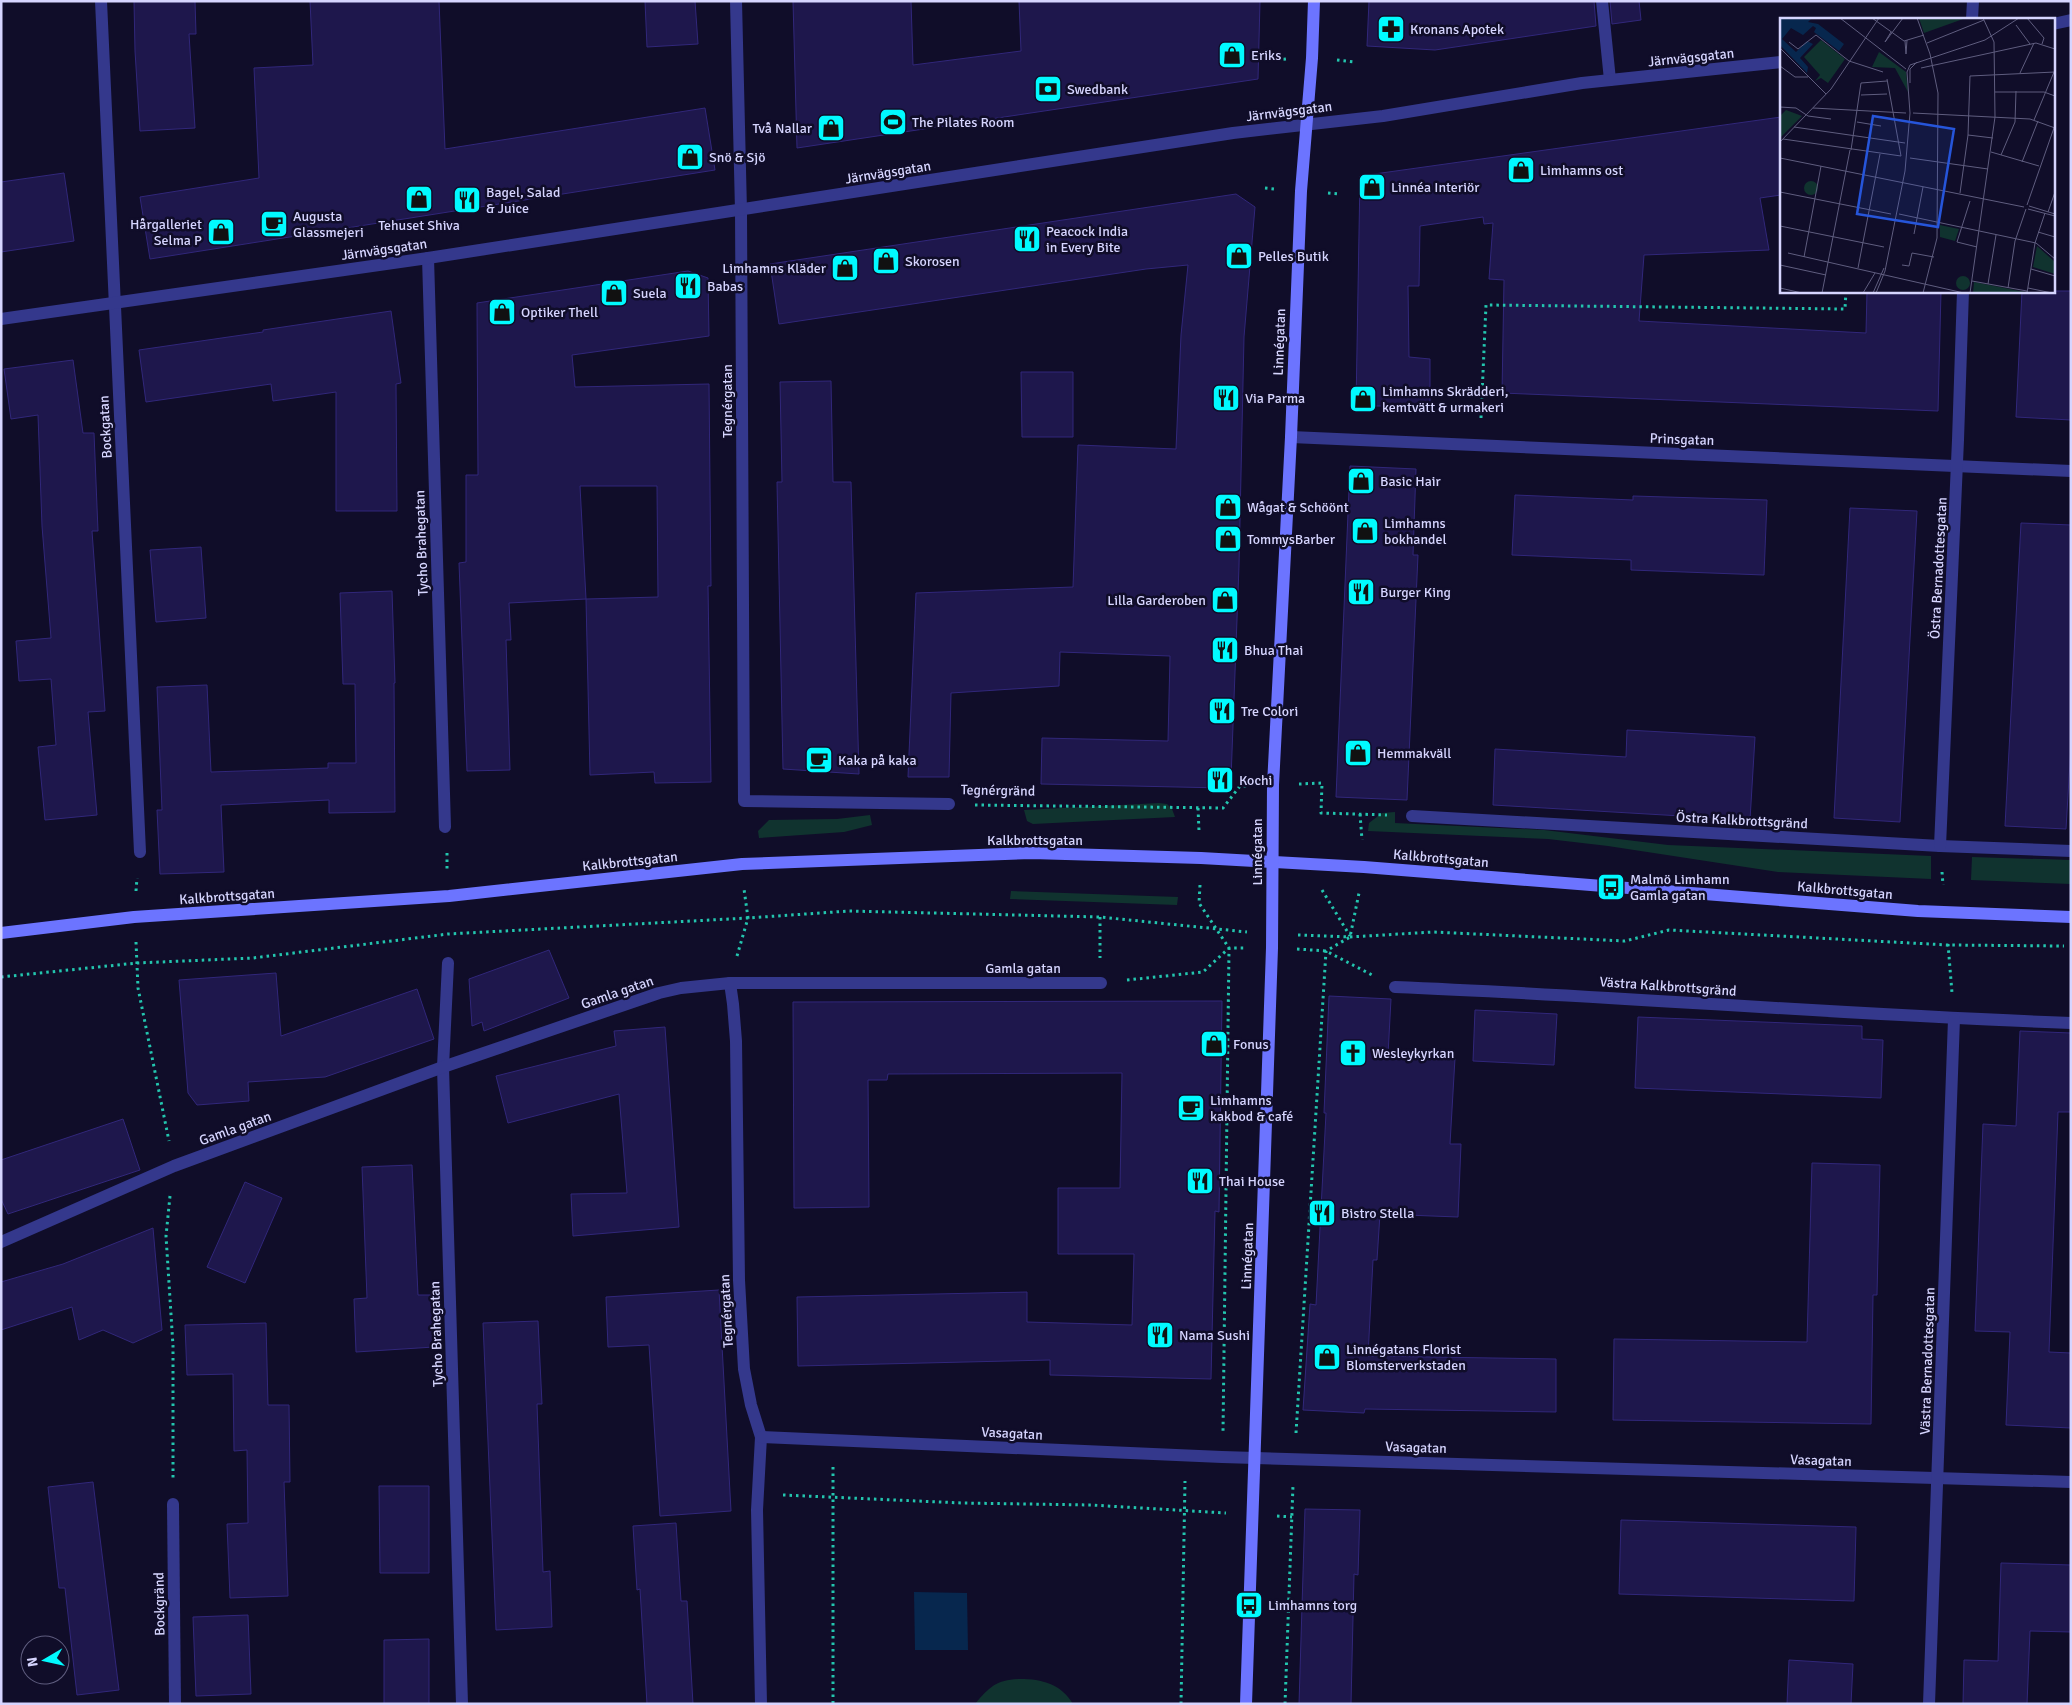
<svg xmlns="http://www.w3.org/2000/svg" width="2072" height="1705" viewBox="0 0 2072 1705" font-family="Signika,sans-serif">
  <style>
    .green { fill: #10332f }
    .water { fill: #07274e }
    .building { fill: #1e174c; stroke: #31277a; fill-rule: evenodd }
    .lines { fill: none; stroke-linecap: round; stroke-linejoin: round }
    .path { stroke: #23c5ae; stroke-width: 3; stroke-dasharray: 2.5 4; stroke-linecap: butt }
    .lane { stroke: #34388c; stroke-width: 12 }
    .street { stroke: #34388c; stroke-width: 12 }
    .secondary { stroke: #6c74ff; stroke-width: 12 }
    .labels { text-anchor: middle; stroke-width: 5; stroke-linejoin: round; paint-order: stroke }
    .poi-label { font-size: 14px; fill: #d6d5ff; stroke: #100d29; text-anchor: start }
    .street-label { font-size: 14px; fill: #d6d5ff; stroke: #100d29 }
    .inset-road { fill: none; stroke: #5f5d7f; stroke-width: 1 }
    .view { fill: #2655da; fill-opacity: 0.15; stroke: #2655da; stroke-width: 2.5 }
    .inset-edge { fill: none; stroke: #d6d5ff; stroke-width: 2.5 }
  </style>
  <rect width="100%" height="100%" fill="#100d29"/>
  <g class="green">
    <polygon points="1159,803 1167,804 1172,809 1175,817 1033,824 1027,821 1024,810"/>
    <polygon points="1395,812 1395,823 1544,830 1668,845 1931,856 1931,879 1778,872 1608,846 1548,839 1368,831 1369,823 1382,813"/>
    <polygon points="870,815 872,825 844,832 759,838 758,831 769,820 837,819"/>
    <polygon points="1972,857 2071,860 2071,884 1971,880"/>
    <polygon points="1011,891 1178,897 1177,905 1010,899"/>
    <path d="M1020,1679C1042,1679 1061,1684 1073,1704H975C990,1686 997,1680 1020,1679Z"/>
  </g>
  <polygon class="water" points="914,1592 967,1593 968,1650 915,1650"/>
  <g class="building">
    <polygon points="134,1 195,1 196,34 189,34 195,128 140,131 135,51"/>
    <polygon points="310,1 439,1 445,149 705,108 715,170 150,259 140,197 259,178 254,68 313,65"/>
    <polygon points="645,1 695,1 698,44 647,47"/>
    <polygon points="793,1 911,1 913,65 1021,51 1019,1 1260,1 1258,79 797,148"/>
    <polygon points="1369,1 1594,1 1596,26 1435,50 1367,46"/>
    <polygon points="1610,1 1639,1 1641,20 1612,24"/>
    <polygon points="1781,117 1781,195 1760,198 1769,250 1644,255 1639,321 1866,333 1867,291 1941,291 1938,411 1502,393 1504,280 1489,279 1493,223 1484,224 1483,217 1420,226 1419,286 1408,286 1409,357 1430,359 1430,406 1356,406 1360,176"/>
    <polygon points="64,173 74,241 1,252 1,182"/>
    <polygon points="1236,194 1255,207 1244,337 1239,566 1231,779 1223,788 1041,784 1042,738 1168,741 1170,656 1060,652 1059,686 951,693 949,777 908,777 916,593 1073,587 1078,445 1176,449 1181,335 1188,265 1146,269 779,324 770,264"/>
    <path d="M688,271L708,278L709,336L572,355L575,387L709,384L711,586H708L711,782L655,783L654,772L590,775L586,599L509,603L511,640H506L510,770L467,771L459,563L466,562V475H478L477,303ZM580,486H657L658,597L586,599Z"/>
    <polygon points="2022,291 2071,291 2071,420 2016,417"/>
    <polygon points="391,311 401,383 396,384 397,511 336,511 336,392 273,401 271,384 146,402 139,350 263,332 263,330"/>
    <polygon points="73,360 83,433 94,433 98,531 92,531 105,711 88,712 97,815 45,820 38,747 56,745 51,679 19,681 16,641 51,638 42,526 38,415 11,419 4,369"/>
    <polygon points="1021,372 1073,372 1073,437 1022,437"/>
    <polygon points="831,381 833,482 851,482 859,774 783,769 777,482 782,482 780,382"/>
    <polygon points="1350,466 1416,469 1413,555 1418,555 1407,800 1336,797"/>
    <polygon points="1515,495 1633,500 1633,496 1767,500 1764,575 1631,570 1631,560 1512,555"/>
    <polygon points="1850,508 1917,511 1900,822 1834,818"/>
    <polygon points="2021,523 2071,525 2071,745 2066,829 2005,826"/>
    <polygon points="201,547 206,618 156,622 150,550"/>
    <polygon points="392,591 395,683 394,683 395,812 329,813 329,800 221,805 224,872 160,874 157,810 162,810 157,687 207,685 211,772 328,768 328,763 356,763 355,684 343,684 340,593"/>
    <polygon points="1627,730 1755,737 1750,820 1493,805 1495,749 1626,757"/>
    <polygon points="549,950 569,998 484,1031 482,1022 472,1026 469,979"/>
    <polygon points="276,973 281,1036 417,989 434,1039 325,1077 248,1082 249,1101 197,1105 188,1093 179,980"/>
    <polygon points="1329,996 1391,999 1388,1055 1455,1058 1450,1144 1461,1144 1458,1217 1380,1214 1377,1260 1373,1260 1368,1356 1556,1359 1556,1412 1365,1409 1364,1413 1303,1410 1310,1304 1316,1305 1326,1113 1324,1113"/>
    <polygon points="1222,1001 1219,1212 1215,1211 1211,1379 1050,1375 1050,1360 798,1366 797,1297 1027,1292 1027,1322 1132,1325 1134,1254 1058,1254 1058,1188 1120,1188 1122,1073 888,1074 887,1080 868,1080 869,1207 794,1208 793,1002"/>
    <polygon points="1475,1010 1557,1014 1554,1065 1473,1061"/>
    <polygon points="1638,1017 1862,1026 1862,1039 1883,1040 1881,1098 1635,1088"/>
    <polygon points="665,1027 679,1227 573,1236 571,1194 627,1193 619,1094 508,1123 496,1076 616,1046 614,1031"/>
    <polygon points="2020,1031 2071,1033 2071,1112 2058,1112 2049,1352 2071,1353 2071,1428 2006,1425 2010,1332 1975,1331 1983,1124 2016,1126"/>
    <polygon points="123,1119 140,1170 8,1214 1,1199 1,1160"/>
    <polygon points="1812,1163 1880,1165 1877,1295 1873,1295 1871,1424 1613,1420 1614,1339 1807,1342"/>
    <polygon points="412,1165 418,1295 432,1295 434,1347 356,1352 354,1299 367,1298 362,1167"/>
    <polygon points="245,1182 282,1198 245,1283 207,1267"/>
    <polygon points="153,1228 162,1330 133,1343 103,1330 79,1340 72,1307 1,1330 1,1282 63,1264"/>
    <polygon points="719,1290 731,1511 660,1516 649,1345 608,1347 606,1297"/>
    <polygon points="538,1321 542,1404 537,1404 543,1572 550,1571 552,1627 496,1630 483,1323"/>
    <polygon points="266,1323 268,1405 289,1405 290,1482 284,1482 288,1596 230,1598 227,1524 248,1523 247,1450 234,1451 233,1374 187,1375 185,1325"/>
    <polygon points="93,1482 119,1690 77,1695 65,1588 59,1588 48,1487"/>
    <polygon points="379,1486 429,1486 429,1573 380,1573"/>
    <polygon points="1305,1509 1360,1510 1358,1575 1354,1574 1351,1704 1299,1704"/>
    <polygon points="1621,1520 1856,1527 1854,1601 1619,1594"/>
    <polygon points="676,1523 681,1601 687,1601 693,1704 647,1704 640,1589 637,1590 633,1526"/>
    <polygon points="2001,1563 2071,1565 2071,1632 2030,1631 2027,1704 1963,1704 1964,1660 1998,1661"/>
    <polygon points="248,1615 251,1694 196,1696 193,1617"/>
    <polygon points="429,1639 429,1704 384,1704 384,1640"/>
    <polygon points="1789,1660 1853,1664 1851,1704 1787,1704"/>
  </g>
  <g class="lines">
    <g class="path">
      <polyline points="1277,60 1286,59"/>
      <polyline points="1337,60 1354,62"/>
      <polyline points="1265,188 1274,189"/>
      <polyline points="1328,193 1340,194"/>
      <polyline points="1481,418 1486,305 1845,309 1846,291"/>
      <polyline points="1299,784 1322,783 1321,813 1387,815"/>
      <polyline points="975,805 1223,808 1240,786 1248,786"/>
      <polyline points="1198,808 1199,831"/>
      <polyline points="1360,814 1362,840"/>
      <polyline points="447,853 447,869"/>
      <polyline points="1942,872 1943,885"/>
      <polyline points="1200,885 1199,903 1229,948 1223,1432"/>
      <polyline points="1322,890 1350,936"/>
      <polyline points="136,891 137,878"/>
      <polyline points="1100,917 1100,958"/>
      <polyline points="1298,935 1350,937 1433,932 1625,941 1669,930 1948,945 2064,946"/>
      <polyline points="136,942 138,988 169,1141"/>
      <polyline points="1948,944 1952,993"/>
      <polyline points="1297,949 1326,951 1372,975"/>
      <polyline points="737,956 748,918 744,889"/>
      <polyline points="1,977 137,963 253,958 448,934 748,918 849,911 1100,917 1247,932"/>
      <polyline points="1127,980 1203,972 1229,948 1246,948"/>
      <polyline points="170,1196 166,1236 173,1346 173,1479"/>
      <polyline points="1296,1433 1326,951 1350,937 1359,893"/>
      <polyline points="833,1467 833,1704"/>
      <polyline points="783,1495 962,1503 1091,1505 1226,1513"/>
      <polyline points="1277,1516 1292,1517"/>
      <polyline points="1181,1704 1185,1481"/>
      <polyline points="1285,1704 1293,1485"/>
    </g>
    <polyline class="lane" points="1602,1 1610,80"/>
    <g class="street">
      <polyline points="101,1 140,852"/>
      <polyline points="736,1 741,211 744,801 949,804"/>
      <polyline points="1972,19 1973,1"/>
      <polyline points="2053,24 2071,20"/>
      <polyline points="428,258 445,827"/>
      <polyline points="1,319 428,258 1233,133 1383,116 1582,83 1781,62"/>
      <polyline points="1291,437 2071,471"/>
      <polyline points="1412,816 1940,846 2071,851"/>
      <polyline points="1940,846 1958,440 1963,291"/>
      <polyline points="448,963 443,1067 462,1704"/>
      <polyline points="730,983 733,1004 736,1041 739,1280 744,1369 751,1405 761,1437 757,1510 761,1704"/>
      <path d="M1395,987C1620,996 1845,1015 2071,1023"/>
      <polyline points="1,1242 174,1166 443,1067 659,993 681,988 730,983 1101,983"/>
      <polyline points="761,1437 1222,1457 2071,1482"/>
      <polyline points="173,1504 175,1704"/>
      <polyline points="1929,1704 1954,1019"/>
    </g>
    <g class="secondary">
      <polyline points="1,933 134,917 449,896 742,864 1032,853 1201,858 1364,867 1918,911 2071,917"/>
      <polyline points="1246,1704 1272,948 1273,785 1291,437 1301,191 1312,58 1314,1"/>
    </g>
  </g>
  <defs>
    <g id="pharmacy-square" transform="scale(1.4375)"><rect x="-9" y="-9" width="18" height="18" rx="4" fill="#01faff" stroke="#100d29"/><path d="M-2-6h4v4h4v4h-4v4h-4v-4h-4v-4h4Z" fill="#111"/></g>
    <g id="shop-square" transform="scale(1.4375)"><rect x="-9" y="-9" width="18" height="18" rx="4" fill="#01faff" stroke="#100d29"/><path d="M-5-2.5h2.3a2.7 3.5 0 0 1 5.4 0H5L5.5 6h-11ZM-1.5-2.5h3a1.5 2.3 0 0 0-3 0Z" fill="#111"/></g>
    <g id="bank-square" transform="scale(1.4375)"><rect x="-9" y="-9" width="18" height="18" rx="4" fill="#01faff" stroke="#100d29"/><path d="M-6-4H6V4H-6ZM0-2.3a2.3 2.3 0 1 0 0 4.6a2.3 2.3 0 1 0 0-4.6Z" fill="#111"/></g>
    <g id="stadium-square" transform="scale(1.4375)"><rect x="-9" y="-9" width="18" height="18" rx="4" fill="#01faff" stroke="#100d29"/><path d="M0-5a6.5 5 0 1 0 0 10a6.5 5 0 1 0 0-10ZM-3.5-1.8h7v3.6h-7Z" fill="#111"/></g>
    <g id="restaurant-square" transform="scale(1.4375)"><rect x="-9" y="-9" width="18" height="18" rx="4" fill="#01faff" stroke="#100d29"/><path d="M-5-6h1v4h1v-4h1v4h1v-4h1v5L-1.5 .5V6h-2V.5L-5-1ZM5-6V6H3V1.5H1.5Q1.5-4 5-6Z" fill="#111"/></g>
    <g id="cafe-square" transform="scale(1.4375)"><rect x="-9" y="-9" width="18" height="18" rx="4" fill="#01faff" stroke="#100d29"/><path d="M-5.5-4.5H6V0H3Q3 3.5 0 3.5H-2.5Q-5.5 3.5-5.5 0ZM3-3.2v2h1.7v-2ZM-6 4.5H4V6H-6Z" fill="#111"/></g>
    <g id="bus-square" transform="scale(1.4375)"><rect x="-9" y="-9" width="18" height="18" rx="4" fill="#01faff" stroke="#100d29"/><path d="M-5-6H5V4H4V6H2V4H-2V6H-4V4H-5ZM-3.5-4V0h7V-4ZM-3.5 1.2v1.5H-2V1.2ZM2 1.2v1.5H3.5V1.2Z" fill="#111"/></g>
    <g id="church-square" transform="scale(1.4375)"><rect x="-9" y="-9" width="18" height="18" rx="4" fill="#01faff" stroke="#100d29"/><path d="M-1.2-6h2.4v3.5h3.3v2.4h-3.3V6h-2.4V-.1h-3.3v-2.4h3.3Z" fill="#111"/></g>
  </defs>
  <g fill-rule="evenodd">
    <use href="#pharmacy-square" x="1391" y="29"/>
    <use href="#shop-square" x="1232" y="55"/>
    <use href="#bank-square" x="1048" y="89"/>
    <use href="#stadium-square" x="893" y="122"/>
    <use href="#shop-square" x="831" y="128"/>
    <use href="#shop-square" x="690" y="157"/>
    <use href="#shop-square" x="1521" y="170"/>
    <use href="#shop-square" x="1372" y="187"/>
    <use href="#shop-square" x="419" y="199"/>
    <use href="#restaurant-square" x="467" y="200"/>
    <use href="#cafe-square" x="274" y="224"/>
    <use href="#shop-square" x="221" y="232"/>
    <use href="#restaurant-square" x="1027" y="239"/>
    <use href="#shop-square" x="1239" y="256"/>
    <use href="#shop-square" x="886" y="261"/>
    <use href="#shop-square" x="845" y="268"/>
    <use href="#restaurant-square" x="688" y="286"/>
    <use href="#shop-square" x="614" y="293"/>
    <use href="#shop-square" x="502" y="312"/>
    <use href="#restaurant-square" x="1226" y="398"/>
    <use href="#shop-square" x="1363" y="399"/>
    <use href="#shop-square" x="1361" y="481"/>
    <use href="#shop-square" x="1228" y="507"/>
    <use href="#shop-square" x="1365" y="531"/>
    <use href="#shop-square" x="1228" y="539"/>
    <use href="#restaurant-square" x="1361" y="592"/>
    <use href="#shop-square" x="1225" y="600"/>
    <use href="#restaurant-square" x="1225" y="650"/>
    <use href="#restaurant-square" x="1222" y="711"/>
    <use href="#shop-square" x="1358" y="753"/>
    <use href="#cafe-square" x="819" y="760"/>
    <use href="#restaurant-square" x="1220" y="780"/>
    <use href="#bus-square" x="1611" y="887"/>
    <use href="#shop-square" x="1214" y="1044"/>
    <use href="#church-square" x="1353" y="1053"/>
    <use href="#cafe-square" x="1191" y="1108"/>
    <use href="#restaurant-square" x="1200" y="1181"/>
    <use href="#restaurant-square" x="1322" y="1213"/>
    <use href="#restaurant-square" x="1160" y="1335"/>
    <use href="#shop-square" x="1327" y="1357"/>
    <use href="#bus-square" x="1249" y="1605"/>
  </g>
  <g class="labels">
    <g class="poi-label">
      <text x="1410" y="34">Kronans Apotek</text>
      <text x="1251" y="60">Eriks</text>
      <text x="1067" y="94">Swedbank</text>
      <text x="912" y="127">The Pilates Room</text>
      <text x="812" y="133" text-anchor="end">Två Nallar</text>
      <text x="709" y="162">Snö &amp; Sjö</text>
      <text x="1540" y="175">Limhamns ost</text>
      <text x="1391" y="192">Linnéa Interiör</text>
      <text x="486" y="197">Bagel, Salad<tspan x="486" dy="16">&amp; Juice</tspan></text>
      <text x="293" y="221">Augusta<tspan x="293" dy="16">Glassmejeri</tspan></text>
      <text x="202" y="229" text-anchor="end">Hårgalleriet<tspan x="202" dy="16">Selma P</tspan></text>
      <text x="419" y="230" text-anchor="middle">Tehuset Shiva</text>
      <text x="1046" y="236">Peacock India<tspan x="1046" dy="16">in Every Bite</tspan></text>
      <text x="1258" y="261">Pelles Butik</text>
      <text x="905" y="266">Skorosen</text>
      <text x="826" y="273" text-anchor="end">Limhamns Kläder</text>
      <text x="707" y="291">Babas</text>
      <text x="633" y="298">Suela</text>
      <text x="521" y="317">Optiker Thell</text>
      <text x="1382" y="396">Limhamns Skrädderi,<tspan x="1382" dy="16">kemtvätt &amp; urmakeri</tspan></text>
      <text x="1245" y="403">Via Parma</text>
      <text x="1380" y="486">Basic Hair</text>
      <text x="1247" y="512">Wågat &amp; Schöönt</text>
      <text x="1384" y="528">Limhamns<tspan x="1384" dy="16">bokhandel</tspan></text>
      <text x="1247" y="544">TommysBarber</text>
      <text x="1380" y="597">Burger King</text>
      <text x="1206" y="605" text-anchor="end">Lilla Garderoben</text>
      <text x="1244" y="655">Bhua Thai</text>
      <text x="1241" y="716">Tre Colori</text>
      <text x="1377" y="758">Hemmakväll</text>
      <text x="838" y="765">Kaka på kaka</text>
      <text x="1239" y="785">Kochi</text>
      <text x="1630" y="884">Malmö Limhamn<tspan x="1630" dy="16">Gamla gatan</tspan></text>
      <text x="1233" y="1049">Fonus</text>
      <text x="1372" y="1058">Wesleykyrkan</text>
      <text x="1210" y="1105">Limhamns<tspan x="1210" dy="16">kakbod &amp; café</tspan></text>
      <text x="1219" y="1186">Thai House</text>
      <text x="1341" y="1218">Bistro Stella</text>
      <text x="1179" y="1340">Nama Sushi</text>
      <text x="1346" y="1354">Linnégatans Florist<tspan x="1346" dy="16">Blomsterverkstaden</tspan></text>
      <text x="1268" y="1610">Limhamns torg</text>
    </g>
    <g class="street-label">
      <text transform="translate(1691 57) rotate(-6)" y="5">Järnvägsgatan</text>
      <text transform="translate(1289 111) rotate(-7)" y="5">Järnvägsgatan</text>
      <text transform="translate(888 172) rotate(-9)" y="5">Järnvägsgatan</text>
      <text transform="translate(384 249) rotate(-8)" y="5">Järnvägsgatan</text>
      <text transform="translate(1279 342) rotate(-88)" y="5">Linnégatan</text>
      <text transform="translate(727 401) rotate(-90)" y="5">Tegnérgatan</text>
      <text transform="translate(105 427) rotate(-93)" y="5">Bockgatan</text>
      <text transform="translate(1682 439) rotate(2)" y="5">Prinsgatan</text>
      <text transform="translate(421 543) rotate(-92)" y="5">Tycho Brahegatan</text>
      <text transform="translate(1938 568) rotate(-87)" y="5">Östra Bernadottesgatan</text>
      <text transform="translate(998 790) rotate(1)" y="5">Tegnérgränd</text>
      <text transform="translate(1742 820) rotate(3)" y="5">Östra Kalkbrottsgränd</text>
      <text x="1035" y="845">Kalkbrottsgatan</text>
      <text transform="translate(1257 852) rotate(-90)" y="5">Linnégatan</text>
      <text transform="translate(1441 858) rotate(5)" y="5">Kalkbrottsgatan</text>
      <text transform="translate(630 861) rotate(-6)" y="5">Kalkbrottsgatan</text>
      <text transform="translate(1845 890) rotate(5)" y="5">Kalkbrottsgatan</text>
      <text transform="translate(227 896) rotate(-4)" y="5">Kalkbrottsgatan</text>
      <text x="1023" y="973">Gamla gatan</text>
      <text transform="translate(1668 986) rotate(4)" y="5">Västra Kalkbrottsgränd</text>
      <text transform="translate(617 992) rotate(-19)" y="5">Gamla gatan</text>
      <text transform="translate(235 1128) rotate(-20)" y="5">Gamla gatan</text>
      <text transform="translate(1247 1256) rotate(-88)" y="5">Linnégatan</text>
      <text transform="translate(726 1311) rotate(-93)" y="5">Tegnérgatan</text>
      <text transform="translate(436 1334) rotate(-92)" y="5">Tycho Brahegatan</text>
      <text transform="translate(1927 1361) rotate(-88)" y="5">Västra Bernadottesgatan</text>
      <text transform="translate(1012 1433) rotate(3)" y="5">Vasagatan</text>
      <text transform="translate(1416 1447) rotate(2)" y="5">Vasagatan</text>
      <text transform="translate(1821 1460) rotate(2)" y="5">Vasagatan</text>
      <text transform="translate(159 1604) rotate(-91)" y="5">Bockgränd</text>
    </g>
  </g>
  <g transform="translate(1780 18)">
    <rect width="275" height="275" fill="#100d29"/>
    <path d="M139,0H186L144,15ZM41,22L65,41L48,65L41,60L35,63L40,57L24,39ZM99,34L126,54L128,74L115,50L92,49ZM6,92L22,98L0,120V98ZM24 170a7 7 0 1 1 14 0a7 7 0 1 1-14 0ZM160,207L179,211L175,223L160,219ZM257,228L275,244V256L253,249ZM176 265a7 7 0 1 1 14 0a7 7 0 1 1-14 0ZM194,264L245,274V275H193Z" fill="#10332f"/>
    <path d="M0,0H32L28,4L38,6L64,26L59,33L34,14L36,10L33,8L23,17L11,10L2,21L16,34L27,23L33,26L20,40L28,49L27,55L0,27Z" fill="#07274e"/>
    <path class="inset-road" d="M60,0L126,51M92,0L124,23L144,17M137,0L150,36L158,75L157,220L143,275M247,0L264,20L262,26M236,7L250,26M111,14L105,24L123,0M125,23L126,36L127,22M9,24L18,31L36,17L69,43L103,54M147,25L204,2M0,30L46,76M0,48L15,59H28M141,50L256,25L275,31M240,55L254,25M130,65V51L137,44M215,74H264L275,78M81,77L107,76M0,89L16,90L28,98L51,101M33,90L126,95M133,95L250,101L275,110M254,102L274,54M77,104L101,108M14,109L125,125M188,117L213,120M3,121L121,138L107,61M0,124L51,71L99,0M71,132L81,65L107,63M211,134L259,148M221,137L235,104L236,73M0,140L244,189M130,140L208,151M242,144L258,103M0,174L111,196M180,175L188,117L190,58L275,54M190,183L177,224L197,229M247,187L275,107M249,188L275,196M248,191L275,198M268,194L275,174M119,196L256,225L275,241M0,208L104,229M258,214L275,219M134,216L143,169M8,235L184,275M24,239L41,148M0,247L46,257M122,247L129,248L132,235L154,239M78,250L100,136M251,251L275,258M192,263L247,273M208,266L216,217M0,270L22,275M228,270L235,223L246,191M248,270L272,275M42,275L70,132M83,275L95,255M93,275L104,250M96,275L105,253L125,153L130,95L127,54L130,47L205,22L239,0M190,275L215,99L214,24L203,0M247,275L255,225L265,195"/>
    <path class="view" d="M93,98L174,111L158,209L77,196Z"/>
    <rect width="275" height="275" class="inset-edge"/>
  </g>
  <rect width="2072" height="1705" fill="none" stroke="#d6d5ff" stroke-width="5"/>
  <g transform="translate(45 1660) rotate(261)"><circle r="24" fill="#100d29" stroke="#5f5d7f"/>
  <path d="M0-4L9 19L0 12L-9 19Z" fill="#01faff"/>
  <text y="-8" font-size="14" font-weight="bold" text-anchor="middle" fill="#d6d5ff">N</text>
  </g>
</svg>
